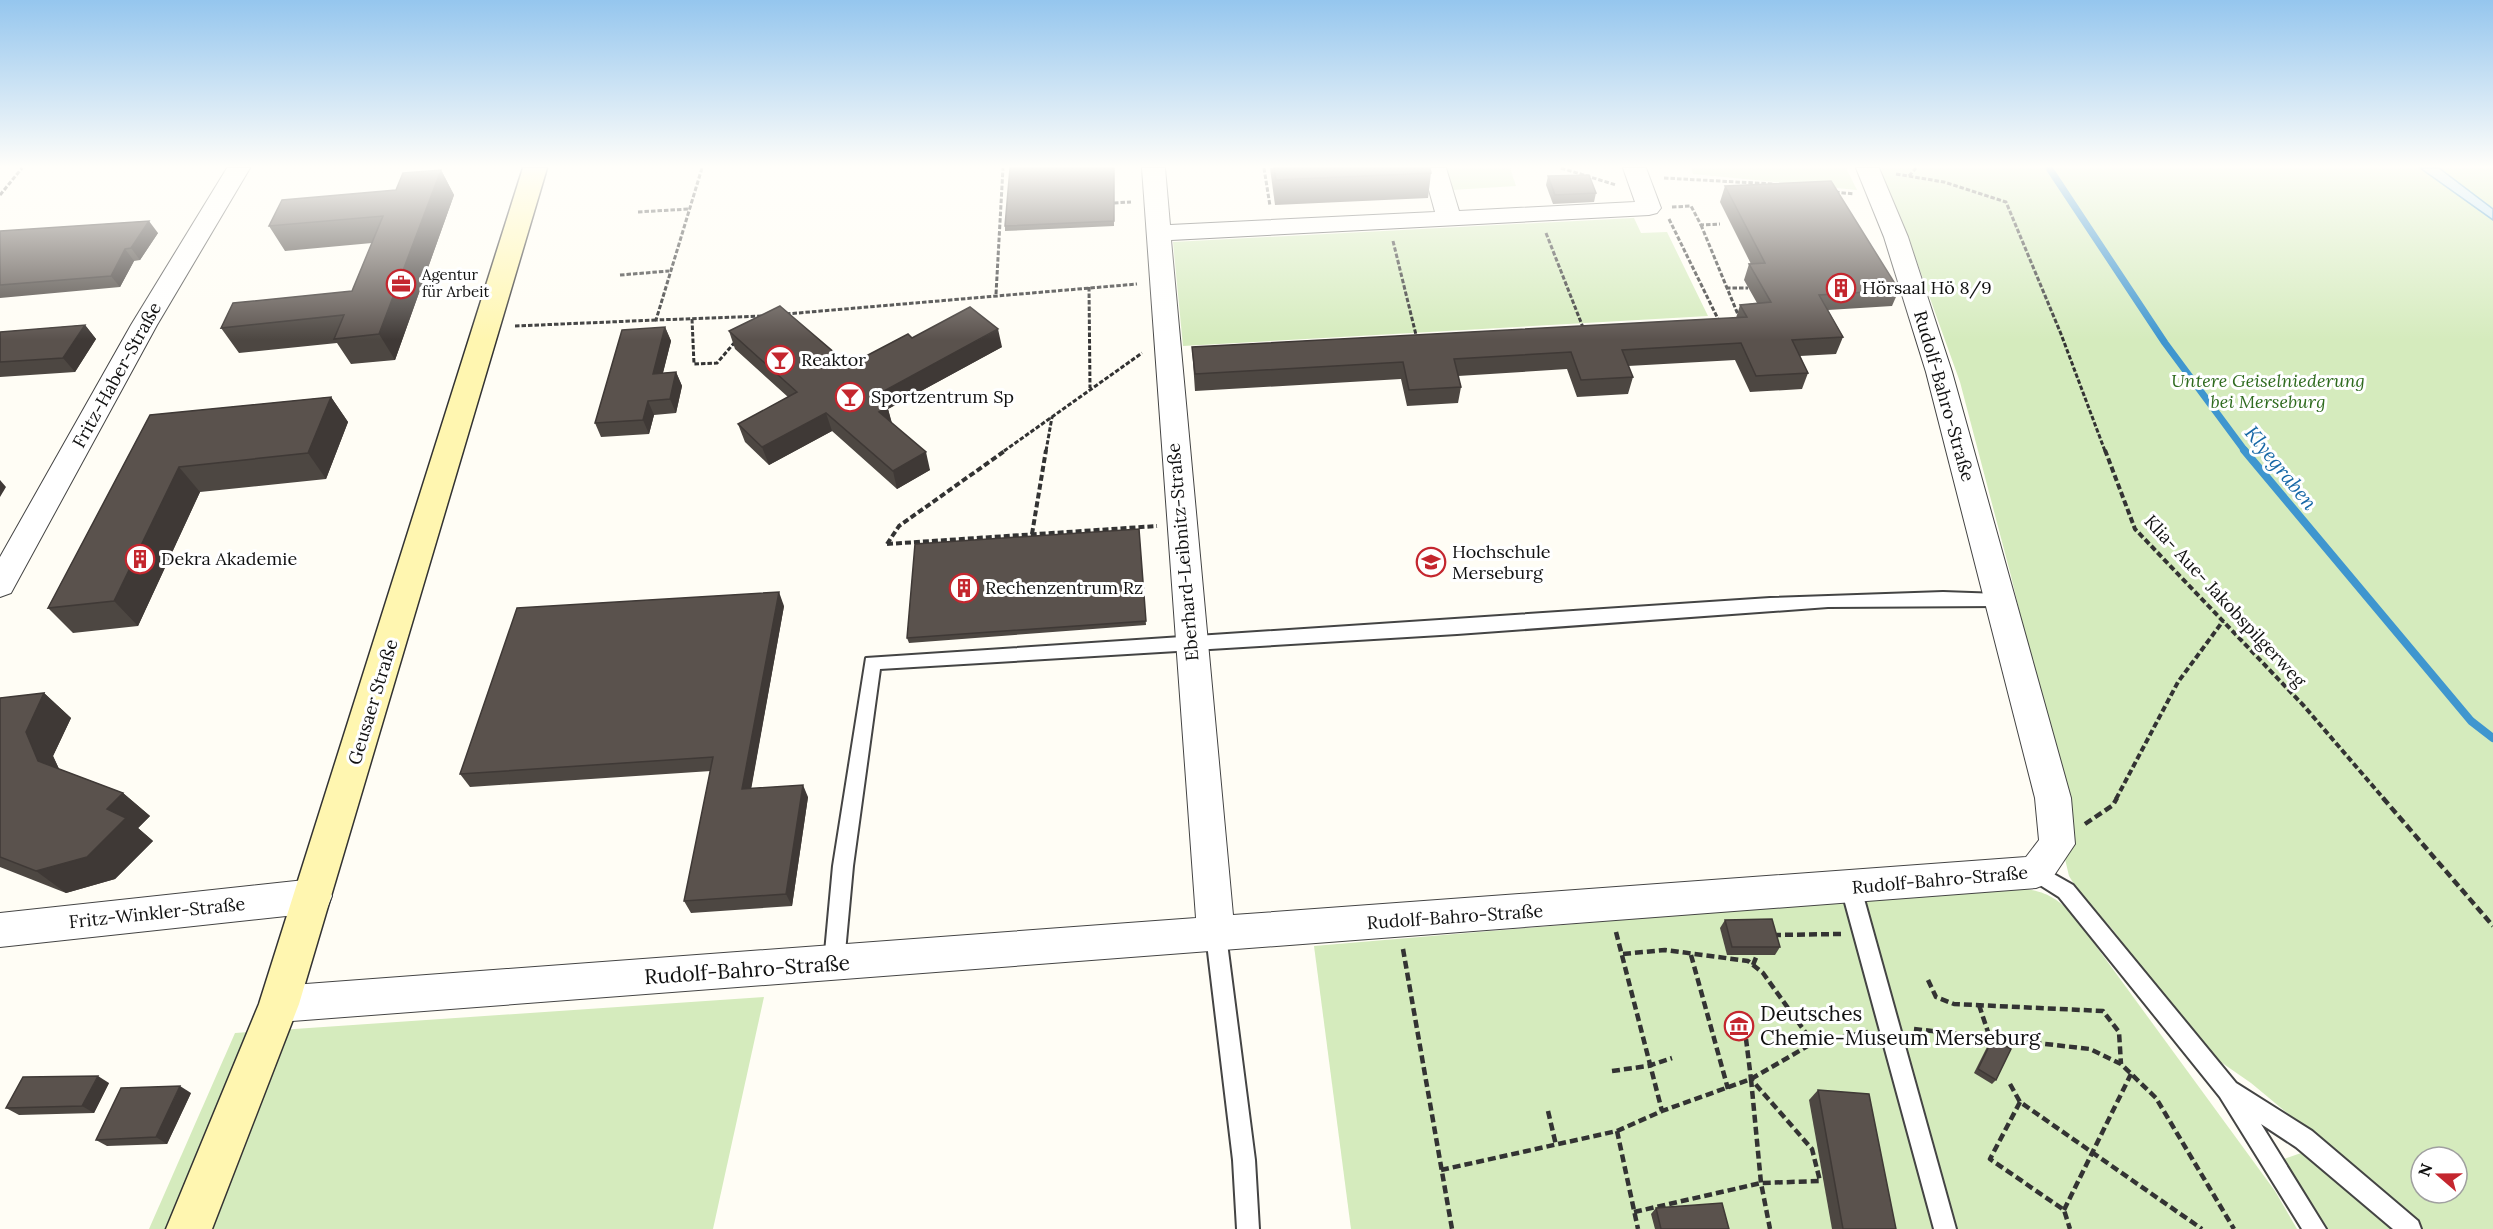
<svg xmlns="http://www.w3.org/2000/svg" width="2493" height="1229" viewBox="0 0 2493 1229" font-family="Lora,serif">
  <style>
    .green { fill: #d5ebbd; fill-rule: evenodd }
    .water { fill: #b9e0f7; stroke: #3f96cf; stroke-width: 1.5 }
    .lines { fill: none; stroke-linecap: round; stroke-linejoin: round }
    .stream-far1 { stroke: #3f96cf; stroke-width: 7 }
    .stream { stroke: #3f96cf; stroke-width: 8 }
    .lane-casing { stroke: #444; stroke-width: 4 }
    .street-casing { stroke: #444; stroke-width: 2 }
    .secondary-casing { stroke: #333; stroke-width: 3 }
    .path-far2 { stroke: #333; stroke-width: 3; stroke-dasharray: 4.5 2; stroke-linecap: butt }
    .path-far1 { stroke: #333; stroke-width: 4; stroke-dasharray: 6 3; stroke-linecap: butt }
    .path { stroke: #333; stroke-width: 4.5; stroke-dasharray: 8 4; stroke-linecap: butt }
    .lane { fill: #fff; fill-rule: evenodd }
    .street { fill: #fff; fill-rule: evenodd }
    .secondary { fill: #fff6b0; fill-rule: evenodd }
    .wall { fill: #4d4742 }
    .shaded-wall { fill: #3f3936 }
    .building { fill: #5a524d; stroke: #3f3936; stroke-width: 1.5 }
    .labels { text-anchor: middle; stroke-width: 6; stroke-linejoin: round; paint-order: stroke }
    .far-poi-label { font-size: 15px; fill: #111; stroke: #fff; text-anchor: start }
    .poi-label { font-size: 18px; fill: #111; stroke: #fff; text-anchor: start }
    .street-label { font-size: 18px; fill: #111; stroke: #fff }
    .park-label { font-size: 18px; font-style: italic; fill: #2f6b1f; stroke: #fff }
    .water-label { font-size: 20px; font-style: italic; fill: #1768a6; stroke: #fff }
    .near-street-label { font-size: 21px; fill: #111; stroke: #fff }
    .near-poi-label { font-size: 21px; fill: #111; stroke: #fff; text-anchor: start }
  </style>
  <rect width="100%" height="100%" fill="#fffdf5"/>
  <g class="green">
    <polygon points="1445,168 1510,168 1516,186 1452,190"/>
    <polygon points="1691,168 1846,168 1857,190 1693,174"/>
    <path d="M1874,168H2493V1229H2327L2284,1159L2304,1152L2315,1136L2251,1083L2202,1049L2113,930L2079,892L2069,876L2065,859L2064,798L2011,576L1960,382L1907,234ZM2421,1157H2457V1193H2421Z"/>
    <polygon points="1634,218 1641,233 1667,232 1708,316 1183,346 1173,242"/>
    <path d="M2012,887C2045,891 2055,895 2077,920L2275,1191L2297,1229H1351L1314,946Z"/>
    <polygon points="764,997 713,1229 149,1229 235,1033"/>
  </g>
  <polygon class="water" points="2420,168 2439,168 2493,209 2493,220"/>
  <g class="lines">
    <polyline class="stream-far1" points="2049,168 2165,343 2245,451"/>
    <polyline class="stream" points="2244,450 2471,721 2493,738"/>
    <g class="lane-casing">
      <g id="lane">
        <polygon points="1943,592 2000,594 2008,600 2000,606 1828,607 1457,634 880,669 853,866 844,963 841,970 834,972 827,970 824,963 833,866 866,658 1770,598"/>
        <polygon points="2036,864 2073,885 2236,1083 2312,1131 2418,1221 2421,1229 2393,1229 2296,1147 2261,1124 2326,1229 2302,1229 2220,1097 2059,897 2029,878 2026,872 2029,866"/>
        <polygon points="1851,879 1858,882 1861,888 1956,1229 1934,1229 1841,888 1844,882"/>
        <polygon points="1216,926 1223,929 1226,935 1255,1160 1259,1229 1237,1229 1233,1160 1206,935 1209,929"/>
      </g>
    </g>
    <g class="street-casing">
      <g id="street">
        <polygon points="227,168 250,168 157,325 11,593 0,597 0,557 131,325"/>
        <polygon points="1142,168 1165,168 1170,225 1435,212 1423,168 1446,168 1459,211 1635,202 1623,168 1646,168 1661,208 1657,213 1649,215 1171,240 1233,915 2026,857 2039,840 2035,798 1926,372 1884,237 1856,168 1879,168 1908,237 1952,372 2071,798 2075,844 2049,883 2036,888 279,1022 265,1017 260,1004 265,991 279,986 1196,918"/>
        <polygon points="314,879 327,884 332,896 327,908 314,913 0,947 0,913"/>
      </g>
    </g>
    <g class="secondary-casing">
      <polygon id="secondary" points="523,168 547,168 299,1004 212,1229 166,1229 259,1004"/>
    </g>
    <g class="path-far2">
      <polyline points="702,168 656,320 763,316"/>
      <polyline points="1264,168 1270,206"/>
      <polyline points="1561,168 1616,185"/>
      <polyline points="1896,174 1944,182 2006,202 2061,334 2105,451"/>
      <polyline points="1909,176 1916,168"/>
      <polyline points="1664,178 1774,184"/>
      <polyline points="1835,192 1854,194"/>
      <polyline points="0,195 22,168"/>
      <polyline points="1114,203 1131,202"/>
      <polyline points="1672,207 1691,206 1701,225 1720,224"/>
      <polyline points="638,212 689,209"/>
      <polyline points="1669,219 1720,323"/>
      <polyline points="1701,225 1739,317"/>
      <polyline points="1546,233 1584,330"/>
      <polyline points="1393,241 1417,339"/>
      <polyline points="620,275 669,271"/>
      <polyline points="1089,287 1090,388"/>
      <polyline points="1726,288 1748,288"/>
      <polyline points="996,294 1003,168"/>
      <polyline points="786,314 1137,284"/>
      <polyline points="692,319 694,364 717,363 735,342"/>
      <polyline points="515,326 656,320"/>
      <polyline points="1004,451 1142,353"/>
      <polyline points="1046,451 1052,417"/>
    </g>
    <g class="path-far1">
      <polyline points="2105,450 2135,529 2304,706 2384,799"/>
      <polyline points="1032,534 1046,450"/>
      <polyline points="887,544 899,526 1006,450"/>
      <polyline points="887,544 1157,526"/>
      <polyline points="2116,799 2178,682 2223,621"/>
    </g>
    <g class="path">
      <polyline points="2383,798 2493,926"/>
      <polyline points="2085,824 2113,805 2117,798"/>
      <polyline points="1616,932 1662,1111"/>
      <polyline points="1773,935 1841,934"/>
      <polyline points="1403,949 1452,1229"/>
      <polyline points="1623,954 1665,950 1748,961 1763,973 1813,1043"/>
      <polyline points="1691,955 1728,1089"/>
      <polyline points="1753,965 1757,955"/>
      <polyline points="1928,980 1936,997 1954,1004 2103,1011 2119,1032 2121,1064"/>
      <polyline points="1979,1005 1990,1038"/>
      <polyline points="1914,1029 2090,1049 2121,1064 2156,1098 2234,1229"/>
      <polyline points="1612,1071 1648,1066 1672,1058"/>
      <polyline points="1751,1079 1761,1183 1770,1229"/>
      <polyline points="2010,1084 2020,1102 2202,1229"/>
      <polyline points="2020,1102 1990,1159 2064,1210 2070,1229"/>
      <polyline points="1548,1111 1556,1145"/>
      <polyline points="1617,1131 1638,1229"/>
      <polyline points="1441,1170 1617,1131 1662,1111 1751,1079 1813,1043 1868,1032"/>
      <polyline points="2064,1210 2131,1074"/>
      <polyline points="1634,1212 1761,1183 1820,1181 1812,1149 1751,1079 1746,1039"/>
    </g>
    <use href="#lane" class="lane"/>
    <use href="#street" class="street"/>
    <use href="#secondary" class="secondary"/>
  </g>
  <g class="wall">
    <polygon points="1114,168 1114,226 1005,231 1005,226"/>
    <polygon points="1270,168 1430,168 1431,173 1428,198 1275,205"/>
    <polygon points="441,170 454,195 395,360 351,364 337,343 239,353 221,328 352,291 372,243 285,251 269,226 396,190"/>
    <polygon points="1548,176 1596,193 1594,202 1553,204 1546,185"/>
    <polygon points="1725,186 1899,290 1892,306 1828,310 1843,337 1836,354 1800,356 1808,373 1802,389 1750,392 1735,360 1628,366 1633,377 1628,394 1577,397 1567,369 1458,376 1461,387 1458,403 1407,406 1401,379 1195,391 1192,347 1736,318 1740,305 1757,303 1744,280 1749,264 1751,264 1720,202"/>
    <polygon points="0,231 158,233 140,260 134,261 120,287 0,298"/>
    <polygon points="85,325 96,339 75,372 0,377 0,332"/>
    <polygon points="665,327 671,341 663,373 676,372 682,386 676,413 654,415 649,434 601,437 595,423"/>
    <polygon points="729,331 849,365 912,338 1002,347 888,409 892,423 930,470 897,489 832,431 769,465 745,442 738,424 788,397 735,349"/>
    <polygon points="331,397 348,422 326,479 200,492 138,626 73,633 48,608 150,415"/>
    <polygon points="1139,529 1146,625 909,643 907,638"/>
    <polygon points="784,606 751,788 808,797 792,906 691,913 684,901 711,771 470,787 460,774"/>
    <polygon points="44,693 71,718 53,756 59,769 123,793 150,816 138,828 153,841 115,879 66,893 0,867 0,698"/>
    <polygon points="1725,920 1780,947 1775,955 1727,955 1720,928"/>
    <polygon points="1993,1038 1996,1080 1992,1084 1974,1073 1990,1041"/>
    <polygon points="109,1083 94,1113 19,1115 6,1108"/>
    <polygon points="1818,1090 1896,1229 1832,1229 1809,1100"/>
    <polygon points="191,1093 167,1144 107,1146 96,1140"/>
    <polygon points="1656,1208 1729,1229 1655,1229 1651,1214"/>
  </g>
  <g class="shaded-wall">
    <polygon points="441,170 454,195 395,360 379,334"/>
    <polygon points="149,221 158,233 140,260 131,248"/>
    <polygon points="125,249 134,261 120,287 111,276"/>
    <polygon points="85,325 96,339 75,372 63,358"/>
    <polygon points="665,327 671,341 659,388 653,374"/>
    <polygon points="998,329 1002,347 888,409 892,425 883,430 875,396"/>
    <polygon points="676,372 682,386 676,413 670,399"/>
    <polygon points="331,397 348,422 326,479 308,453"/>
    <polygon points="648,401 654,415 649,434 643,420"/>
    <polygon points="826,413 832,431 769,465 762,447"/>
    <polygon points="926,452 930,470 897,489 893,471"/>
    <polygon points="179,467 200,492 138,626 114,601"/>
    <polygon points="0,480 6,487 0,497"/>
    <polygon points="779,592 784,606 749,801 742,789"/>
    <polygon points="44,693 71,718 53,756 66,784 38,761 26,732"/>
    <polygon points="803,785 808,797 792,906 786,894"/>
    <polygon points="123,793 150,816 138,828 153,841 115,879 66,893 36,871"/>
    <polygon points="98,1076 109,1083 94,1113 82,1106"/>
    <polygon points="180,1086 191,1093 167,1144 156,1137"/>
  </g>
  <g class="building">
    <polygon points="1010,168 1114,168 1114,221 1005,226"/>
    <polygon points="1274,168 1430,168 1431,173 1276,180"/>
    <polygon points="441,170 379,334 334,339 344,315 221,328 233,303 352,291 383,216 269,226 282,200 396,190 403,173"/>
    <polygon points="1589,175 1596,193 1555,195 1548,176"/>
    <polygon points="1831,181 1899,290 1819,295 1843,337 1792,340 1808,373 1756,376 1741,343 1622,350 1633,377 1581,380 1571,352 1454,359 1461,387 1409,390 1403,362 1195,374 1192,347 1747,317 1740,305 1771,302 1749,264 1765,263 1725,186"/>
    <polygon points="149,221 131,248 125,249 111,276 0,285 0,231"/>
    <polygon points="780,306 849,365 908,334 912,338 970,307 998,329 875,396 888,407 879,412 926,452 893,471 826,413 762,447 738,424 797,392 729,331"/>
    <polygon points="85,325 63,358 0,362 0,332"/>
    <polygon points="665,327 653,374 676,372 670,399 648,401 643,420 595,423 622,330"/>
    <polygon points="331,397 308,453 179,467 114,601 48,608 150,415"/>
    <polygon points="1139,529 1146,621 907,638 915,544"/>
    <polygon points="779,592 742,789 803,785 786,894 684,901 713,757 460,774 517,608"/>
    <polygon points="44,693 26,732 38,761 123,793 107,809 126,818 87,857 36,871 0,857 0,698"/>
    <polygon points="1772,919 1780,947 1732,947 1725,920"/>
    <polygon points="1993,1038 2011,1049 1996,1080 1978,1069"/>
    <polygon points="98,1076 82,1106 6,1108 23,1077"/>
    <polygon points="180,1086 156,1137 96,1140 121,1088"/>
    <polygon points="1818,1090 1869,1094 1896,1229 1843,1229"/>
    <polygon points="1722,1203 1729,1229 1661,1229 1656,1208"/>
  </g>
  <linearGradient id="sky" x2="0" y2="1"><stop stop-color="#95c6ee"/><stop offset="0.49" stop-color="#fffefa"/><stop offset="1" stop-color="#fffefa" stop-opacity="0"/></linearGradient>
  <rect width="2493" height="340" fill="url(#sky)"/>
  <defs>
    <g id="office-ring" transform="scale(1.5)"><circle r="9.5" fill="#fff" stroke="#c4262e" stroke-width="1.5"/><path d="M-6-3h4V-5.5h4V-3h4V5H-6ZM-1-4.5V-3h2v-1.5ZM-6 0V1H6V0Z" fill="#c4262e"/></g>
    <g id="building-ring" transform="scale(1.5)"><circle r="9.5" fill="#fff" stroke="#c4262e" stroke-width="1.5"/><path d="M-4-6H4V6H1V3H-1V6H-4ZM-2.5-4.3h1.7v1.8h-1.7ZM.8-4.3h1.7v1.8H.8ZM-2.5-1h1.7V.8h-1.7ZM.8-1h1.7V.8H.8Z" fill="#c4262e"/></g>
    <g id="bar-ring" transform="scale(1.5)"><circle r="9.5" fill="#fff" stroke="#c4262e" stroke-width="1.5"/><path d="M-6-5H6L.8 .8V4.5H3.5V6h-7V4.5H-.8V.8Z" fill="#c4262e"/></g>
    <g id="university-ring" transform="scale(1.5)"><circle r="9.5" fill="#fff" stroke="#c4262e" stroke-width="1.5"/><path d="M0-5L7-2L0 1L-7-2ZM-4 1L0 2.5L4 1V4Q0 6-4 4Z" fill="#c4262e"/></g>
    <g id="museum-ring" transform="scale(1.5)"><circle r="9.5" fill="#fff" stroke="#c4262e" stroke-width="1.5"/><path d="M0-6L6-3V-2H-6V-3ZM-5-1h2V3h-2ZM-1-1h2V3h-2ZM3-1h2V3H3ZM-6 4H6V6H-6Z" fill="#c4262e"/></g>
  </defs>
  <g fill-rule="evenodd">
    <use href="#office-ring" x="401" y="284"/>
    <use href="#building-ring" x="1841" y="288"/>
    <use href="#bar-ring" x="780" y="360"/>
    <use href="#bar-ring" x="850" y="397"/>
    <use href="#building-ring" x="140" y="559"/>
    <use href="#university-ring" x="1431" y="562"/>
    <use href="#building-ring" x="964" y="588"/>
    <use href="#museum-ring" x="1739" y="1026"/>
  </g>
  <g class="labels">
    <g class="far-poi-label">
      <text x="422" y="280">Agentur<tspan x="422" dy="17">für Arbeit</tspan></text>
    </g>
    <g class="poi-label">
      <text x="1862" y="294">Hörsaal Hö 8/9</text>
      <text x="801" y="366">Reaktor</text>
      <text x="871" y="403">Sportzentrum Sp</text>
      <text x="1452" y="558">Hochschule<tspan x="1452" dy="21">Merseburg</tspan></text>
      <text x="161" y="565">Dekra Akademie</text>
      <text x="985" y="594">Rechenzentrum Rz</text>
    </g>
    <g class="street-label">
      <text transform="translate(117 375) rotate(-61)" y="6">Fritz-Haber-Straße</text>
      <text transform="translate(1944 396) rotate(74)" y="6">Rudolf-Bahro-Straße</text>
      <text transform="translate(1183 552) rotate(-95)" y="6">Eberhard-Leibnitz-Straße</text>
      <text transform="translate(2225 601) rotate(47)" y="6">Klia- Aue- Jakobspilgerweg</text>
      <text transform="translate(373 702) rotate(-73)" y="6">Geusaer Straße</text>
      <text transform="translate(1940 880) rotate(-5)" y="6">Rudolf-Bahro-Straße</text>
      <text transform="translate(157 913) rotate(-6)" y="6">Fritz-Winkler-Straße</text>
      <text transform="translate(1455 917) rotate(-4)" y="6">Rudolf-Bahro-Straße</text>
    </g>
    <g class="park-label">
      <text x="2268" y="387">Untere Geiselniederung<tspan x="2268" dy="21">bei Merseburg</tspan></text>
    </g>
    <g class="water-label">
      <text transform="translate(2281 468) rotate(51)" y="7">Klyegraben</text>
    </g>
    <g class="near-street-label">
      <text transform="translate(747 970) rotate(-4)" y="7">Rudolf-Bahro-Straße</text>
    </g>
    <g class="near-poi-label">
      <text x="1760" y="1021">Deutsches<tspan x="1760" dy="24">Chemie-Museum Merseburg</tspan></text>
    </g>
  </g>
  <g transform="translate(2439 1175) rotate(290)"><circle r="28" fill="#ffffff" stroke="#a0a0a0" stroke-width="1.5"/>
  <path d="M0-4.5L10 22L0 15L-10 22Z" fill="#c4262e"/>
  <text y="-9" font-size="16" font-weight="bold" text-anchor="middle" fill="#111111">N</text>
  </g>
</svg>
